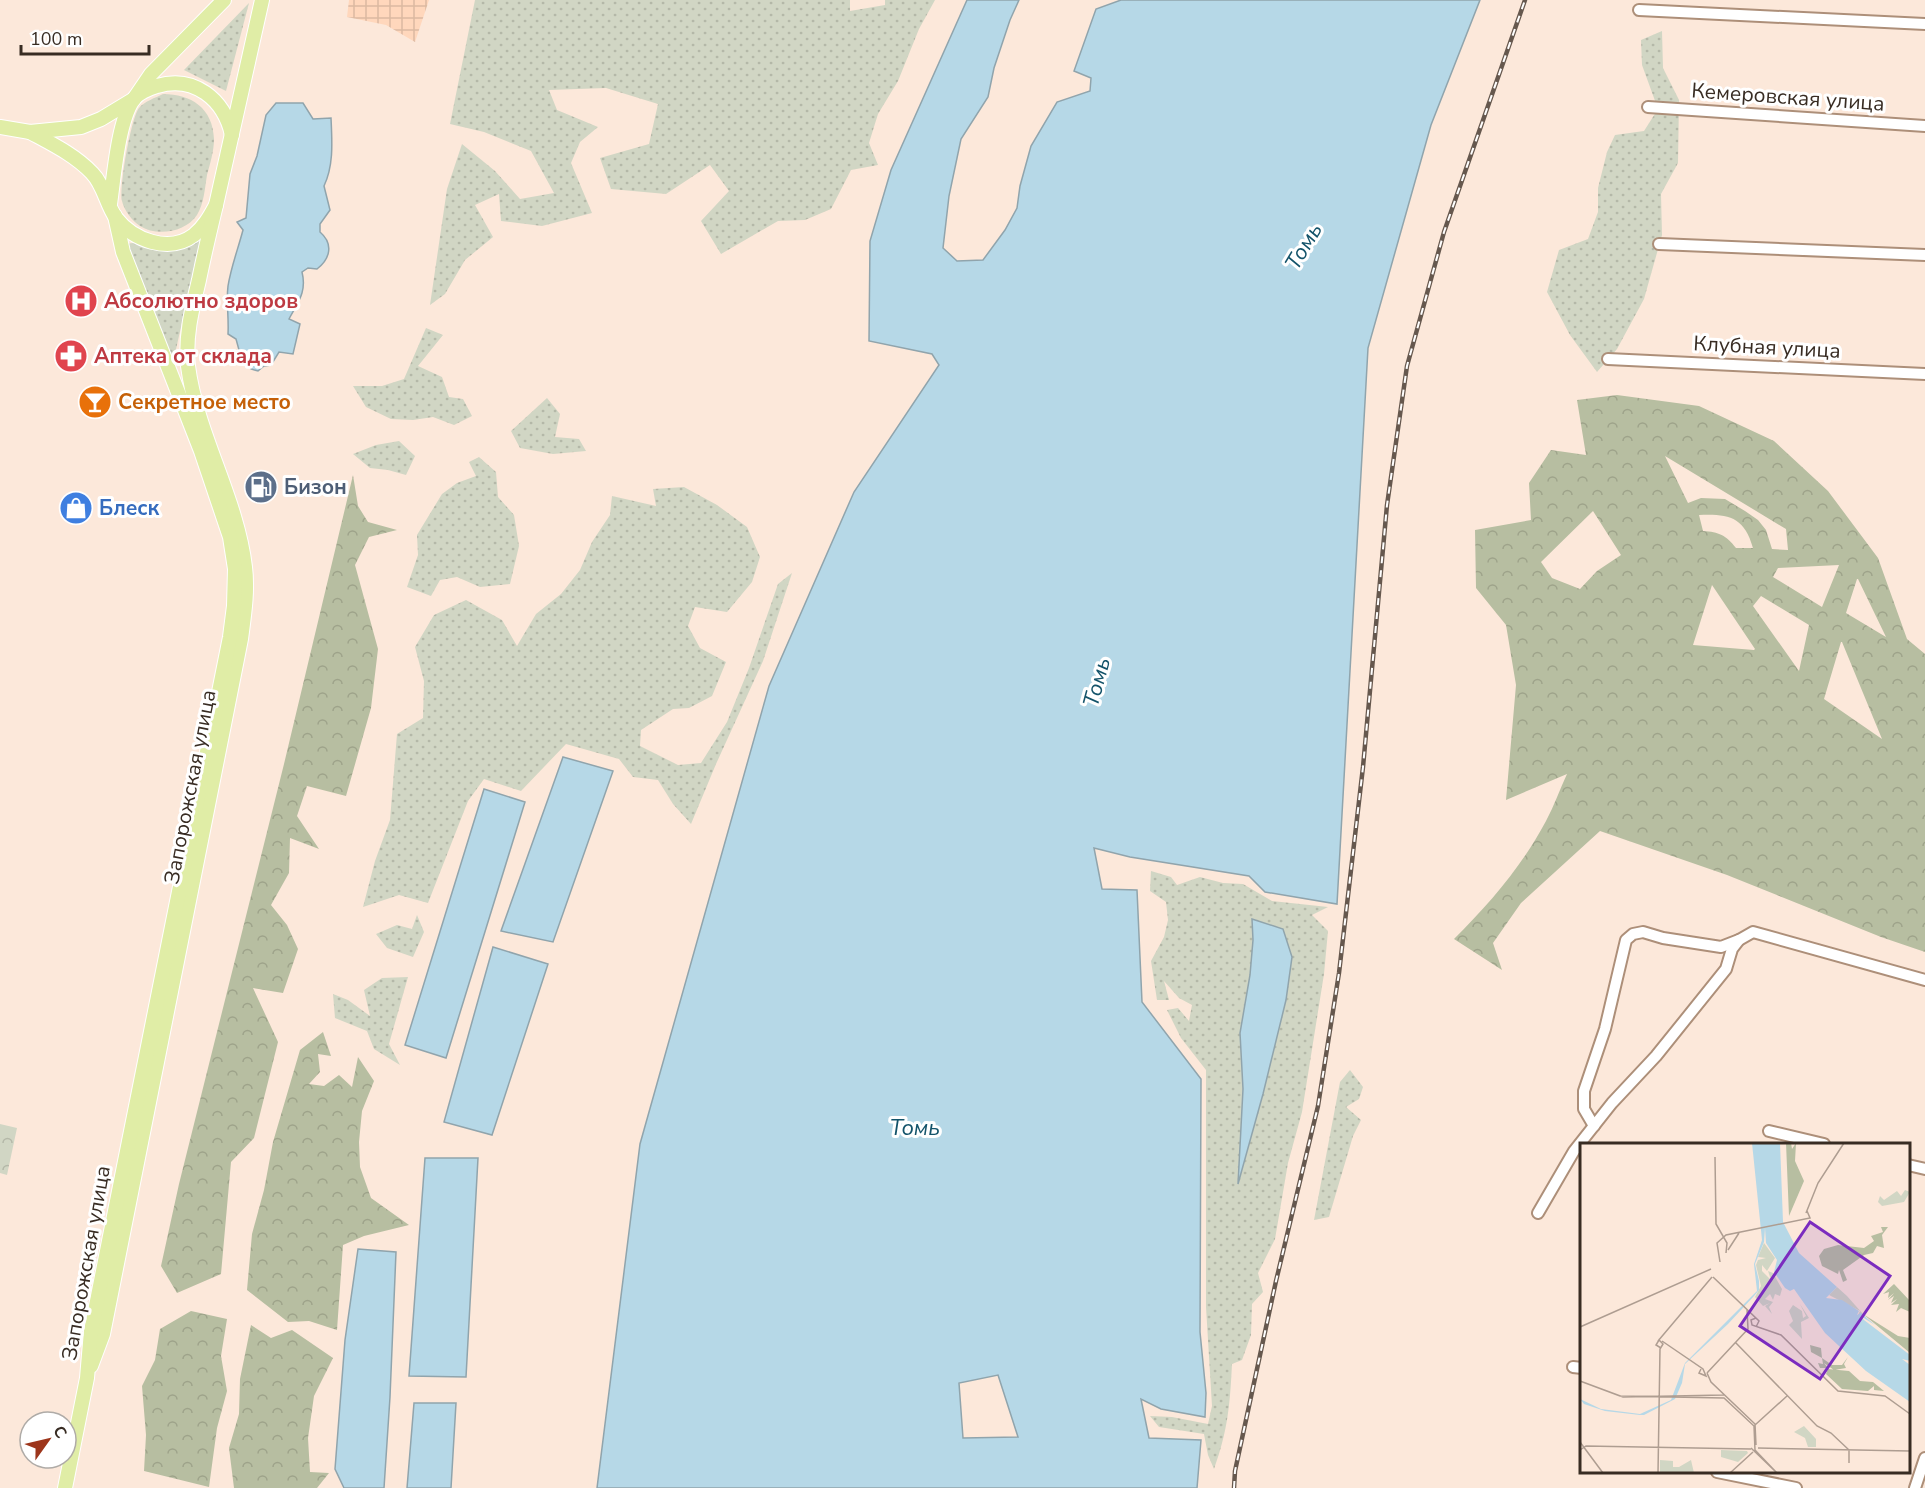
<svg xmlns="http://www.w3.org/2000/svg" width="1925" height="1488" viewBox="0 0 1925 1488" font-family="'Nunito Sans',sans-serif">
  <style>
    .industrial { fill: url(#industrial-grid) }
    .grass { fill: url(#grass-dots); fill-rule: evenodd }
    .forest { fill: url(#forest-crowns); fill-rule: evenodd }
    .park { fill: url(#park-crowns) }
    .water { fill: #b6d8e7; stroke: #90a4ac; stroke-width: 1.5; fill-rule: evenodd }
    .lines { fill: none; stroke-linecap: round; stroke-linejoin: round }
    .minor-casing { stroke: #ad8f79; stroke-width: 14 }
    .major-casing { stroke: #fff; stroke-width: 16 }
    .minor { stroke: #fff; stroke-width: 10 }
    .major { stroke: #e0eda6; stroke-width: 14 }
    .rail-casing { stroke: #66584e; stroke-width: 4.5 }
    .rail { stroke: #fff; stroke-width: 2; stroke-dasharray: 7; stroke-linecap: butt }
    .labels { text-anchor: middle; stroke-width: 6; stroke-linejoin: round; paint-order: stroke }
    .street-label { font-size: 21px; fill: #382c23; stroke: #fff }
    .health-label { font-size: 21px; font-weight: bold; fill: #be3a42; stroke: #fff; text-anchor: start }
    .food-label { font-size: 21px; font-weight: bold; fill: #c56008; stroke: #fff; text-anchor: start }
    .service-label { font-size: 21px; font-weight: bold; fill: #4e5e75; stroke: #fff; text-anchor: start }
    .shop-label { font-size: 21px; font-weight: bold; fill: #366cbe; stroke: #fff; text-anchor: start }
    .water-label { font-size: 22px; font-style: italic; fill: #13536a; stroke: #fff }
    .inset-road { fill: none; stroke: #ae9d91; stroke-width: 1.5 }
    .view { fill: #7b2cbf; fill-opacity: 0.15; stroke: #7b2cbf; stroke-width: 3 }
    .inset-edge { fill: none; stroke: #382c23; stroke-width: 3 }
  </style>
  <defs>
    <pattern id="industrial-grid" width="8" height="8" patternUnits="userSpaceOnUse" patternTransform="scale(1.5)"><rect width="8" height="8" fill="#ffd7bc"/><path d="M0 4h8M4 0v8" fill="none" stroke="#dbb9a1"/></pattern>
    <pattern id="grass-dots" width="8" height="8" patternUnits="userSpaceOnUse" patternTransform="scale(1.5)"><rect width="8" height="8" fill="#d1d6c4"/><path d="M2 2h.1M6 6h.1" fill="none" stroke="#b4b8a8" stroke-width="1.8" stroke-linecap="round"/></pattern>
    <pattern id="forest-crowns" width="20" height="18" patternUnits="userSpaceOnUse" patternTransform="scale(1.5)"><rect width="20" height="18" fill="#b7bea1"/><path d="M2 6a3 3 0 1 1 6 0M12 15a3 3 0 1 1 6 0" fill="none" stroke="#9ea38a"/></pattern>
    <pattern id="park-crowns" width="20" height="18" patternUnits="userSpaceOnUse" patternTransform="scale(1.5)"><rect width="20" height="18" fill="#d1d6c4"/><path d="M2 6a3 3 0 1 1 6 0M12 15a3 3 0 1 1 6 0" fill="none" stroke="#b4b8a8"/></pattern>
  </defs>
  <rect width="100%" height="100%" fill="#fce8da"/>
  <polygon class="industrial" points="349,0 429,0 415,42 386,25 347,17"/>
  <g class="grass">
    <polygon points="475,0 850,0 850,11 885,5 885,0 935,0 919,29 898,81 878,114 869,143 878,165 851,170 831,209 805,220 778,221 721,254 701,221 729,191 710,165 666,194 611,189 600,158 649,144 658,104 606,88 549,90 557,110 598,127 580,142 571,163 592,213 542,226 501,221 499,194 475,205 493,237 465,260 445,294 430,305 447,189 462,144 495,171 520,199 554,193 531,151 484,132 450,124"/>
    <polygon points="249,3 226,91 184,70"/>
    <polygon points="1662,31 1663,68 1679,100 1678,163 1661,194 1662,235 1644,299 1617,349 1597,372 1570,335 1547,292 1559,250 1588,239 1598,212 1598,188 1607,152 1615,135 1644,131 1658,109 1642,65 1641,40"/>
    <path d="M163,94C191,94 213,108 214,139C214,151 210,164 207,175C205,187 204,204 197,215C186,232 157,237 140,226C132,221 124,210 122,201C119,187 131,118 139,108C145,101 155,98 163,94Z"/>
    <path d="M201,238L172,367L128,249V244C136,241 143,246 151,249C168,253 187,249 201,238Z"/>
    <polygon points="426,328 443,335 418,366 442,377 449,397 463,399 472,416 454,425 433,417 413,420 391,419 366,407 353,386 382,386 404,379"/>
    <polygon points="547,398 560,414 555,437 579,439 586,451 553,454 520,448 511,431"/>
    <polygon points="399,441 415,456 406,475 388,470 370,468 353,454 376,445"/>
    <polygon points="479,457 496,472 498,497 514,515 519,546 510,584 480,587 457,577 440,580 431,596 407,587 418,555 417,535 442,494 457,483 476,476 469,462"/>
    <polygon points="684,487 717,505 747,527 760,557 752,582 727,612 695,607 688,626 700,648 726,662 712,696 689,708 673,709 641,730 640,746 678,765 701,763 727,722 749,668 778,584 792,573 763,661 716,764 691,824 673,804 658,780 633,777 619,759 566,744 521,791 484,779 468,801 428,903 399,895 363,907 375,861 390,820 397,734 423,718 424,681 415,647 434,615 466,600 502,620 517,646 536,614 561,594 580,570 592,542 610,515 612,496 656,506 653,489"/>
    <path d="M1151,871L1171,877L1177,885L1200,877L1223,883L1243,884L1272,901L1328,907L1312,915L1328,931L1324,974L1302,1112L1288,1163L1275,1239L1258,1273L1263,1292L1252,1304L1251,1335L1242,1360L1232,1364C1230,1404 1228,1430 1214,1469L1208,1455L1204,1434L1159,1427L1150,1416L1172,1417L1208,1424L1212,1406L1206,1307V1070L1181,1038L1167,1010L1178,1008L1189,1021L1192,1005L1179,998L1164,981L1169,1000H1157L1151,961L1164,937L1168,920L1166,902L1150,891ZM1252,920L1292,957L1286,1000L1263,1094L1239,1180L1243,1089L1240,1033L1250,975L1253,940Z"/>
    <polygon points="417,915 424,932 413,957 387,948 376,934 397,925 412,929"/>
    <polygon points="408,977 389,1044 400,1065 374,1049 367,1031 335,1018 333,994 348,1000 370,1016 364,990 382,978"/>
    <polygon points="1350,1070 1363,1087 1359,1099 1346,1107 1361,1120 1353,1136 1329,1217 1314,1220 1340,1082"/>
  </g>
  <g class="forest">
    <path d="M1617,395L1699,406L1774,441L1828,491L1878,558L1907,639L1925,654V952L1881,937L1727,875L1600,831L1521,903L1493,943L1502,970L1454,939C1490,903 1522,866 1546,821C1554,806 1560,789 1567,774L1506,800L1516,685L1506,625L1476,588L1475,530L1531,520L1529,483L1551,450L1586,455L1577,400ZM1665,456L1786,529L1788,550L1772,549L1766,530L1758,520L1745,511L1725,499L1701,498L1688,503ZM1593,511L1621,555L1597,571L1580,589L1552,578L1541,562ZM1699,515C1728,514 1744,516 1753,548H1736C1726,535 1719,532 1703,531ZM1839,565L1822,607L1773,577L1778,568ZM1857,579H1858L1886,637L1846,613ZM1712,585L1755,649L1754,650L1693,645ZM1761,596L1809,625L1799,671L1753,606ZM1841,642H1842L1882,739L1824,699Z"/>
    <polygon points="353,475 358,506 368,522 397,530 369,537 355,565 378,649 371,708 346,796 307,786 297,816 319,849 290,838 289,873 271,905 287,925 298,949 283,993 253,988 278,1042 254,1138 231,1162 221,1274 177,1293 161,1266 179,1184 284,764"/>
    <polygon points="323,1032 331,1056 318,1054 320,1072 309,1084 324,1086 339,1075 352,1087 358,1057 374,1081 362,1111 359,1142 360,1167 371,1198 409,1225 364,1236 343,1245 337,1330 309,1321 288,1322 247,1290 252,1234 264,1190 273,1142 300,1050"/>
    <polygon points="191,1311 227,1319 221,1356 227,1391 217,1428 209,1487 144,1471 146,1435 142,1386 155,1360 160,1329"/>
    <polygon points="251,1325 271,1338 292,1330 333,1358 314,1396 308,1438 310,1472 329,1473 317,1488 234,1488 229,1448 239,1414 240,1379"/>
  </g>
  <polygon class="park" points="0,1124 17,1128 7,1175 0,1173"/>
  <g class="water">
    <path d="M967,0H1019L1010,20L994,68L988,97L961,139L949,196L943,248L957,261L983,260L1005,230L1017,208L1020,186L1031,146L1057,102L1090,91L1091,78L1074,71L1096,9L1121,0H1480L1431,125L1368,348L1337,904L1265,892L1249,876L1130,857L1094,848L1102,889L1137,890L1142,1002L1201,1079L1200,1332L1206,1393L1205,1417L1161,1409L1141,1399L1149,1438L1201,1440L1197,1488H597L640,1144L769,686L854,492L939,365L932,354L869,341L870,241L891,170ZM998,1375L1018,1437L963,1438L959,1383Z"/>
    <path d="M276,103H303L313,119L331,118C332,141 334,165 324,186L330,210L320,224V232C334,244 330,259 317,269L308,268L302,272C307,292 298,302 289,319L300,324L293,354L279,352L271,365L264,366L258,371L251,369L249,354L239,350L236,339L228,334C229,317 226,302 228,286C231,267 238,249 243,230L237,222L246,218L250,174L257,156L266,115Z"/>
    <polygon points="563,757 613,771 553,942 501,931"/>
    <polygon points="484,789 525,802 446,1058 405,1045"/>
    <polygon points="1252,919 1283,929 1292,957 1286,1000 1263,1094 1238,1184 1243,1089 1240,1033 1250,975 1253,940"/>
    <polygon points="493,947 548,964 492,1135 444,1122"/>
    <polygon points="425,1158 478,1158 466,1377 409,1376"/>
    <polygon points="358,1249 396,1252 390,1397 384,1488 344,1488 335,1469 345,1340"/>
    <polygon points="414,1403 456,1403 451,1488 407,1488"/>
  </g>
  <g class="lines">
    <g class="minor-casing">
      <g id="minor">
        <polyline points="1639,10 1925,24"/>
        <polyline points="1648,107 1925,126"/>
        <polyline points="1659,244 1925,255"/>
        <polyline points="1608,359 1925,374"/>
        <polyline points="1594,1126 1584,1109 1584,1091 1605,1029 1626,940 1633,934 1643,932 1663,938 1721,947 1739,940"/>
        <polyline points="1769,1131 1824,1144"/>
        <polyline points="1908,1165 1925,1169"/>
        <polyline points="1538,1213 1574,1151 1612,1103 1656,1056 1726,969 1732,949 1739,940 1753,932 1925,980"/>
        <polyline points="1573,1367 1582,1368"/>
        <polyline points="1717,1472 1796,1488"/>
        <polyline points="1915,1488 1925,1458"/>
      </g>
    </g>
    <g class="major-casing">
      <g id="major">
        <polyline points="0,127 30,132 81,127 101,119 134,99 151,74 224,0"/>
        <path d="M30,132C52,144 75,155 92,173C104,185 106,204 116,218C133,240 169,254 194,235C204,227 210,216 216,205L262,0"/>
        <path d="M110,204C114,177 118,122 133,100C137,94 149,88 157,86C194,75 224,99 232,135"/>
        <path d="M91,1366L103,1334L241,639C244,616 248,591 245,567C237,498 197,435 188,366C185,336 192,309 199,280C204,255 210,230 216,205"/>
        <polyline points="65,1488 87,1378 91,1331 230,637 234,606 235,569 230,537 201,451 123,252 115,216"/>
      </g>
    </g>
    <use href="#minor" class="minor"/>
    <use href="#major" class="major"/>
    <g class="rail-casing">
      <polyline id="rail" points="1234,1488 1235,1471 1276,1281 1318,1106 1339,973 1363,767 1387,505 1407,366 1444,232 1525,0"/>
    </g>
    <use href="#rail" class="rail"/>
  </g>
  <defs>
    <g id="hospital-disc" transform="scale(1.725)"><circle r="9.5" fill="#e0444e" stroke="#fff"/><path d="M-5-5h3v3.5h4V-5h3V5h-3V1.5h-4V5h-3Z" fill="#fff"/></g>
    <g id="pharmacy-disc" transform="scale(1.725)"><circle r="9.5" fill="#e0444e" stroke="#fff"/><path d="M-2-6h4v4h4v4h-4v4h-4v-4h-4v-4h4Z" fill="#fff"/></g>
    <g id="bar-disc" transform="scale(1.725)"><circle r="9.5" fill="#e8710a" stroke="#fff"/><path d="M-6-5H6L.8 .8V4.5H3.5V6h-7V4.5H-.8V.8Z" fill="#fff"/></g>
    <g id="fuel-disc" transform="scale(1.725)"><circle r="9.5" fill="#5c6f8a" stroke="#fff"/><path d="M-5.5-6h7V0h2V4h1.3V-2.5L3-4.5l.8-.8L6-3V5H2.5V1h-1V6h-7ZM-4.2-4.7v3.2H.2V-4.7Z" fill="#fff"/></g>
    <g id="shop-disc" transform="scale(1.725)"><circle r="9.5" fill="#3f7fe0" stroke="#fff"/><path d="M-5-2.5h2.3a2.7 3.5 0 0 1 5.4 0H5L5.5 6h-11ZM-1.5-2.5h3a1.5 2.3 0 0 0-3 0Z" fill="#fff"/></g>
  </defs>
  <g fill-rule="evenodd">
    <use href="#hospital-disc" x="81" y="301"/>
    <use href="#pharmacy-disc" x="71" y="356"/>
    <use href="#bar-disc" x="95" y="402"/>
    <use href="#fuel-disc" x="261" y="487"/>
    <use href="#shop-disc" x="76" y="508"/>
  </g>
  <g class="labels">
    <g class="street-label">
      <text transform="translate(1788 97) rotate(4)" y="7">Кемеровская улица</text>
      <text transform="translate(1767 347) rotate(3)" y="7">Клубная улица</text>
      <text transform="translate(190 787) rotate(-79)" y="7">Запорожская улица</text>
      <text transform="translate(86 1263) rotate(-80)" y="7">Запорожская улица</text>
    </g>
    <g class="health-label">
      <text x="104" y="308">Абсолютно здоров</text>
      <text x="94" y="363">Аптека от склада</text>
    </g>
    <g class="food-label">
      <text x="118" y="409">Секретное место</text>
    </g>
    <g class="service-label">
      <text x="284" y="494">Бизон</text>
    </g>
    <g class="shop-label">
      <text x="99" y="515">Блеск</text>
    </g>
    <g class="water-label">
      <text transform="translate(1303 246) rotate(-59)" y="8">Томь</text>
      <text transform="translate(1096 682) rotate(-75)" y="8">Томь</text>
      <text x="915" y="1135">Томь</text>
    </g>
  </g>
  <g transform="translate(1580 1143)">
    <rect width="330" height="330" fill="#fce8da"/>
    <path d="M325,47L330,49L324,59L302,63L298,59L300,53L304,57L317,48L321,53ZM184,100L195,115L187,128L182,122V128L191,137L188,128L193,130L202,146L200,153L195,151L193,157L190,151L185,156L193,159L189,164L192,171L185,163L190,160L183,163L175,154L181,143L176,122L178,117L186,115L178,114ZM257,144L267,153L283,171L278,172L280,168L249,152ZM220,161L229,175L221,179L222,196L209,182L213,178L209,168L213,162L222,168L223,175L226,173Z" fill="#d1d6c4"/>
    <path d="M206,0H211L212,6L216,0L215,18L224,38L209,73ZM301,84H308L302,92L304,105L297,103L293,110L284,112L263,127L267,137L263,139L259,127L258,131L242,123L239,113L244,106L258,102L284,105L294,98L291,93L303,89ZM314,141L330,158V169L321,165L316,169L319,161L311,162L317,156L311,160L314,153L308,157L314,150L308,155L309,149L303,151ZM283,171L318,193L330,195V210ZM230,202L241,205L242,215L252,222H262L268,214L264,221L266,225L254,227L244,220L248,225H240L238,220L243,221L242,215L231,209ZM248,226L269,228L280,238L293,239L304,248L294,247V243L288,248L262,246L246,231Z" fill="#b7bea1"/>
    <path d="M224,283L236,296V304H228L225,295L214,289ZM141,307L167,308L168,310L158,319L141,314ZM80,317L93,318V324H99L111,317L114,330H80Z" fill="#d1d6c4"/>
    <path d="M172,0H200L203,79L219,110L257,144L246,155L262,157L279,168L277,172L281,170L295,182L282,174L284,177L330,212V218L322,216L330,222V259L286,228L245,190L214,146L210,148L205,145L194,129L197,117L186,100L185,85L184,99L175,121L179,138V147L174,153L148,181L105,221L102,240L95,256L64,272H60L25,268L4,261L0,256L21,266L60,271L91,257L105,220L177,148L174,121L182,97Z" fill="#b6d8e7"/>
    <path class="inset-road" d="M135,14L136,81L147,100L146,110M226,70L238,40L264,0M148,107L159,90M140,119L137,100L146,92L230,75L227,68M133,134L179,178L176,184M176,175L171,177L172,182L201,192L258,248L305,253L330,271M0,184L131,126M78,198L132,134M82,198L123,226L126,233L119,230L121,226M155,199L237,283L251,290L269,307V320M127,230L131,239L175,281L176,302M127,230L168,186L167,166M0,238L43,254L144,252M0,238L40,253L144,255L174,283L175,307L197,330M175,282L207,253M0,299L23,330M171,305L197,330M178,305L330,308M0,307L6,303L171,306M78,330L80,206L83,201L79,197L76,202L81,205M150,330L173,309"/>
    <path class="view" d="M230,79L310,133L240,236L160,183Z"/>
    <rect width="330" height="330" class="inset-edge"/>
  </g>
  <g transform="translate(48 1440) rotate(56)"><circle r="28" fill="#ffffff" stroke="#afaba7" stroke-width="1.5"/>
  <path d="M0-4.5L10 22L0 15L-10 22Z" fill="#9d351b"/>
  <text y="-9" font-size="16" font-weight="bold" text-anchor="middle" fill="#382c23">С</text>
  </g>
  <path d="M21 45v9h128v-9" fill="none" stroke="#382c23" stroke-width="3"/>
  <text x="30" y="45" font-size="18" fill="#382c23" stroke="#ffffff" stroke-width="4.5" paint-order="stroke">100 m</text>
</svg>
